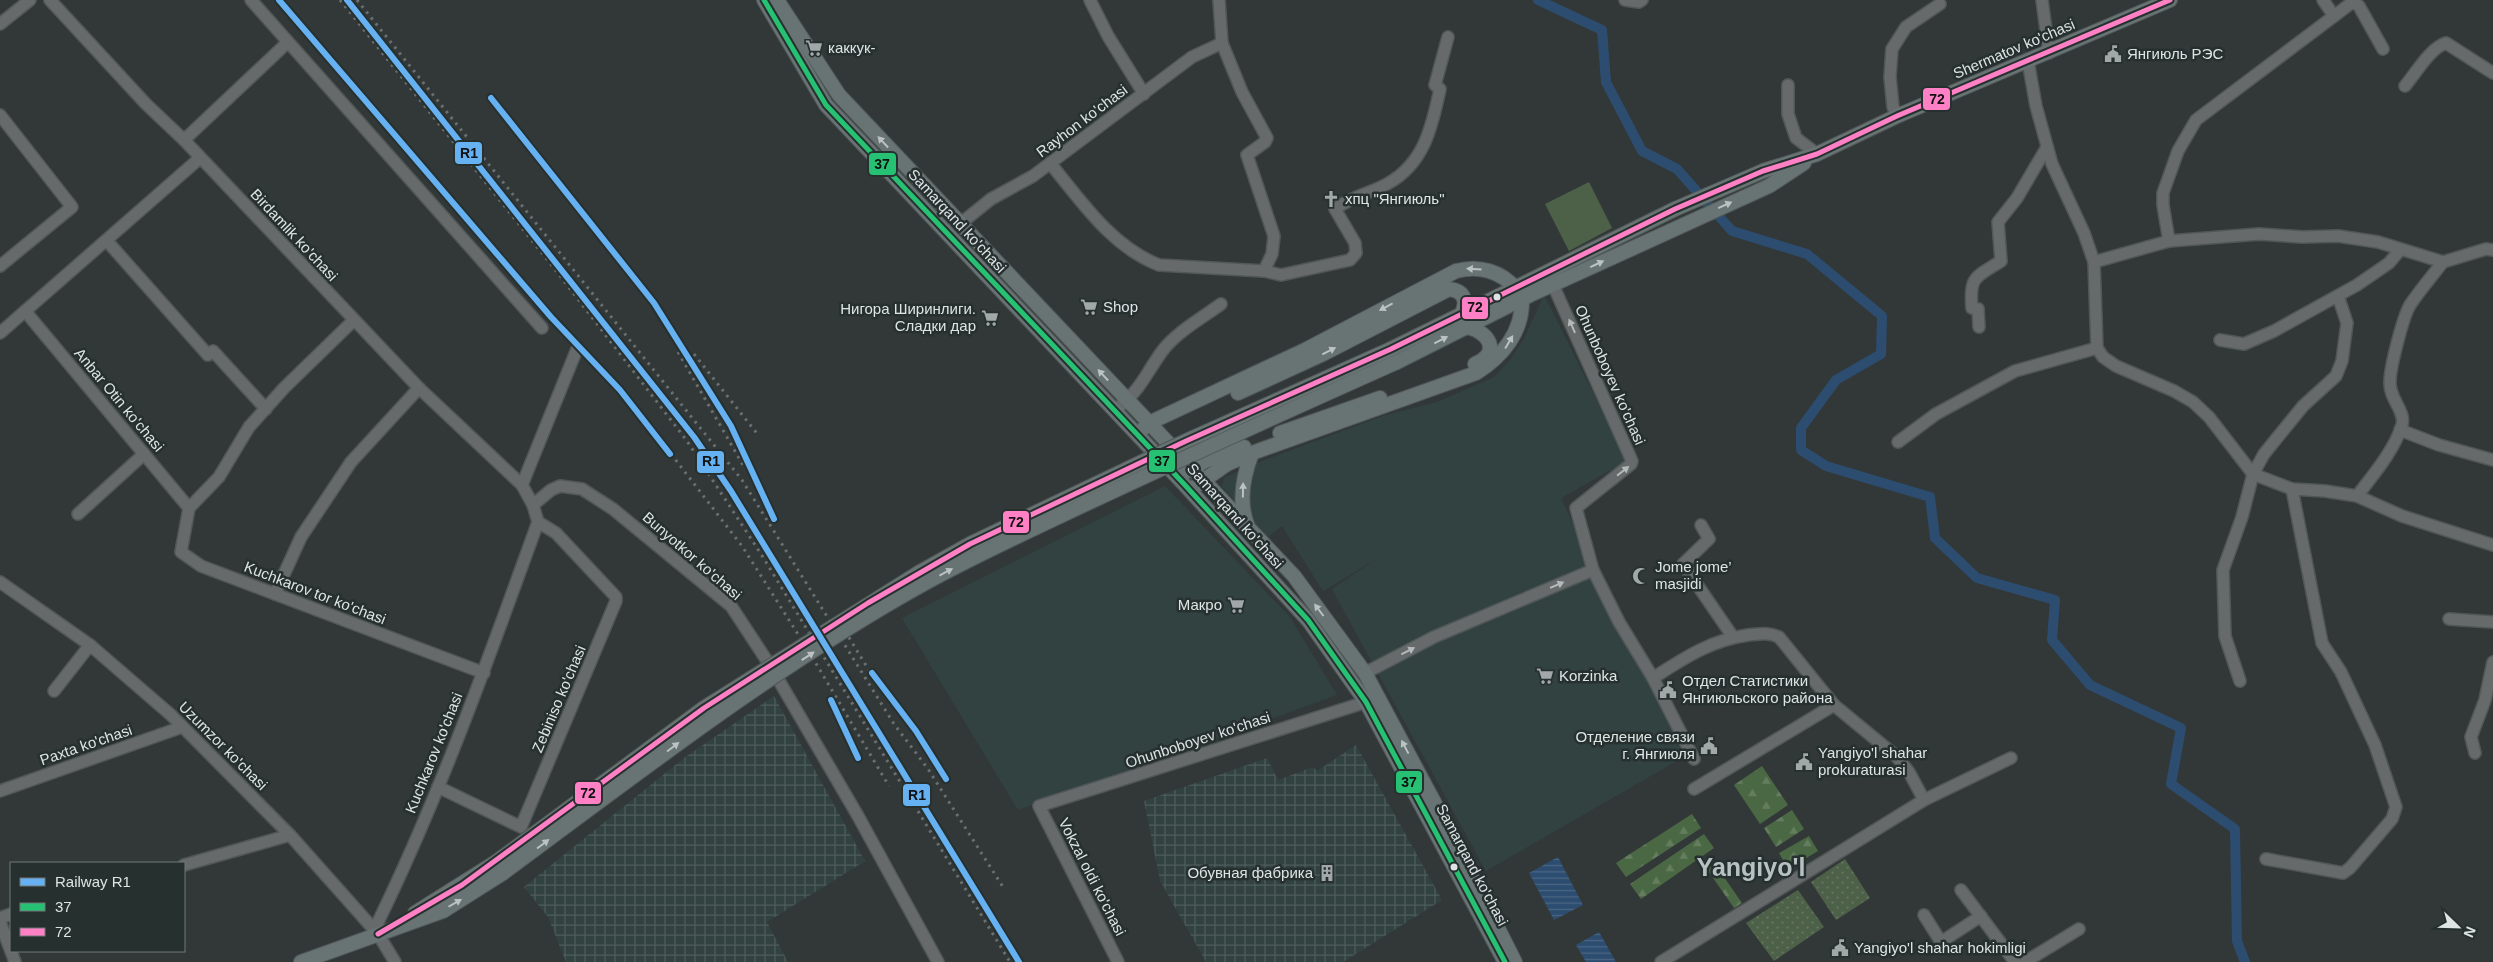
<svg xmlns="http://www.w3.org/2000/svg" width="2493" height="962" viewBox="0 0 2493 962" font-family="Helvetica,sans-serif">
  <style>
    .built { fill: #314241 }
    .industrial { fill: url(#industrial-grid) }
    .grass { fill: url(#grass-dots) }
    .forest { fill: url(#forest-firs) }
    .pitch { fill: #4d6048 }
    .water { fill: url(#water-rules) }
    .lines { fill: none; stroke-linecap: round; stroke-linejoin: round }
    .canal { stroke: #2d4d70; stroke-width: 10 }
    .minor-casing { stroke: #515757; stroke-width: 14 }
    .major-casing { stroke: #515757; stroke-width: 16 }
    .minor { stroke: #676a6a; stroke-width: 11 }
    .major { stroke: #687374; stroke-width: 14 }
    .rail { stroke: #6a6f6f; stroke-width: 3; stroke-dasharray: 2.5 5; stroke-linecap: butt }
    .major-bridge-casing { stroke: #515757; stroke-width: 16; stroke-linecap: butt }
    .major-bridge { stroke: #687374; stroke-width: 14 }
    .bus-1-casing { stroke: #26302f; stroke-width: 9 }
    .bus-2-casing { stroke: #26302f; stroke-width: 9 }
    .bus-1 { stroke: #26c172; stroke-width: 5 }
    .bus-2 { stroke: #ff80c5; stroke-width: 5 }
    .rail-1-casing { stroke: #26302f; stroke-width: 10 }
    .rail-1 { stroke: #66b1f2; stroke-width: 6 }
    .oneway { fill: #bbc2c2 }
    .oneway2 { fill: #b4b9b9 }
    .bus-dot { fill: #dee4e4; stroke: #26302f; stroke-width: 2 }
    .labels { text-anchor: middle; stroke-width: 5; stroke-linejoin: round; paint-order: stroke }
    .poi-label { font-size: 15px; fill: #dee4e4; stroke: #26302f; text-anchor: start }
    .street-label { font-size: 15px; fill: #dee4e4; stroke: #26302f }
    .town-label { font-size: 25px; font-weight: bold; fill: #b6c1c1; stroke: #26302f }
    .line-badge { stroke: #26302f; stroke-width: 2 }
    .pale-badge-label { font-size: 14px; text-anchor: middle; font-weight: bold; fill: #111 }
  </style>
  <defs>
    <pattern id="industrial-grid" width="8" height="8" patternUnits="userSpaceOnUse" patternTransform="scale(1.25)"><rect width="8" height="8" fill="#314241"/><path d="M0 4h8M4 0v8" fill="none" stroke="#4e5d5c"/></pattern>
    <pattern id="grass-dots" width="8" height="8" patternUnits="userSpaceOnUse" patternTransform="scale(1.25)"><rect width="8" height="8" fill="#4d6048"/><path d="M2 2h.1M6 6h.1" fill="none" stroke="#667762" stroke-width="1.8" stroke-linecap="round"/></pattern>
    <pattern id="forest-firs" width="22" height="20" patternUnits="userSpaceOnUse" patternTransform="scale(1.25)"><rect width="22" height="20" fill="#4b6844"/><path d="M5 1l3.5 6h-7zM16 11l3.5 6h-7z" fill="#647d5f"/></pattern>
    <pattern id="water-rules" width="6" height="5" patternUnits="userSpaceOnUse" patternTransform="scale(1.25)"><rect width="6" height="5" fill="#2d4d70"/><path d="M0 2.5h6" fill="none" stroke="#4b6684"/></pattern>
  </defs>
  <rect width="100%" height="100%" fill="#323838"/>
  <g class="built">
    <polygon points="1544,295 1627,461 1561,498 1657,699 1687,755 1486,871 1332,589 1375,560 1323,591 1282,526 1268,537 1222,487 1224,478 1246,467 1383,416 1437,402 1494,377 1510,360 1525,337"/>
    <polygon points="1165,486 1290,617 1337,695 1018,810 902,618"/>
  </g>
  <g class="industrial">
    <polygon points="774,696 865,861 767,922 788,962 566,962 548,917 524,887 684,758"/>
    <polygon points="1356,745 1442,900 1343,962 1206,962 1160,881 1144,801 1267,758 1278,780 1313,767 1317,771"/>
  </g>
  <g class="grass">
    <polygon points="1845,859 1870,898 1836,920 1811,882"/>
    <polygon points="1798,890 1824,927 1774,961 1746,923"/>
  </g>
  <g class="forest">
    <polygon points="1762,766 1788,805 1760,824 1734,785"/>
    <polygon points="1792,810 1804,829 1776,847 1764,828"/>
    <polygon points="1692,814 1701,828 1626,877 1616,863"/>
    <polygon points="1704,834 1714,848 1641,899 1630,884"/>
    <polygon points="1809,836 1818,851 1788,869 1779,853"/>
    <polygon points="1710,857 1742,903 1734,908 1702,862"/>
  </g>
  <polygon class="pitch" points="1589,182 1612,228 1569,251 1545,204"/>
  <g class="water">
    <polygon points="1558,857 1583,905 1554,920 1529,873"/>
    <polygon points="1599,932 1616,962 1586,962 1576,945"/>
  </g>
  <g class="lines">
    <polyline class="canal" points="1538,0 1602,30 1606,82 1642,151 1677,169 1732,231 1807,254 1882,316 1881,354 1836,380 1801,428 1801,450 1826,466 1930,497 1935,538 1977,578 2055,600 2052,640 2090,685 2181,728 2171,784 2235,829 2237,941 2245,962"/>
    <g class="minor-casing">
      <g id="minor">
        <polyline points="50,0 146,104 184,140 419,388 522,485 533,505 551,490 560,486 582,489 613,509 731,606 771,667 858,816 938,962"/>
        <polyline points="251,0 542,328"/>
        <polyline points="1090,0 1108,36 1144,94"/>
        <polyline points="1219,0 1222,43 1242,92 1267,138 1265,142 1247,155 1274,236 1272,254 1264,271"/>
        <polyline points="1625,0 1639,2 1642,0"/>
        <polyline points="2042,0 2049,53"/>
        <polyline points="2323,0 2334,16"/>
        <polyline points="0,24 30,0"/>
        <polyline points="2028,61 2036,106 2052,164 2084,233 2094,262 2097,348 2103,357 2116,366 2174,391 2193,402 2209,417 2253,474 2292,489 2325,491 2357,496 2402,516 2493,545"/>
        <polyline points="1788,85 1788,114 1796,138 1817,154"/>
        <path d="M2405,86C2416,73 2430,48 2446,43L2493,73"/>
        <polyline points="0,115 72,207 0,266"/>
        <polyline points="1897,116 1893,107 1890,77 1892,49 1906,27 1940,4"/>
        <polyline points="184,140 288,42"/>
        <path d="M1050,163C1081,201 1112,247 1159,265L1264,271L1281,275L1350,260L1356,253L1355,243L1335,209C1350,197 1371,193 1387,184C1424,164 1432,127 1440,89L1435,85L1448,37"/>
        <polyline points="960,224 991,199 1033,176 1192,57 1222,43"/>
        <polyline points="107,241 208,355 213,351 266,409"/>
        <polyline points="2169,241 2163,205 2163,193 2178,151 2196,120 2350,4 2355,3 2359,6 2383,49"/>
        <polyline points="2094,262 2169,241 2259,234 2302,237 2338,236 2378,242 2443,262 2486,249 2493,250"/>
        <polyline points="25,311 189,508"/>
        <path d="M1979,327L1978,309L1972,308C1969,276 1976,277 2001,261L1998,222L2017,198L2047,147"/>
        <polyline points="0,333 200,158"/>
        <polyline points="2220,340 2244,344 2274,331 2357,285 2389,263 2400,250"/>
        <path d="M1115,410C1142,389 1144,376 1163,350C1177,332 1202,318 1221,304"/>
        <polyline points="2400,430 2439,445 2493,460"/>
        <polyline points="1898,442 1936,414 2015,371 2097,348"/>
        <polyline points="522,485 577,349"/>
        <path d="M2357,496C2373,475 2394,451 2402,425C2406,411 2389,399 2390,382C2390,367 2403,317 2410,305C2420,290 2432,276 2443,262"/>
        <polyline points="189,508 181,552 201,566 484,673"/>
        <polyline points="189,508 219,477 249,427 284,388 354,320"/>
        <polyline points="78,514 144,454"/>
        <polyline points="1701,525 1709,539 1683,564 1733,637"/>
        <path d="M1593,570L1619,622L1653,678C1684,658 1711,640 1748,635C1759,634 1768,632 1779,637L1834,705L1897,757L1909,772L1924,800"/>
        <polyline points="0,582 90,645 171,715 290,835 378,934 395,962"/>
        <polyline points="275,594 301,537 351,462 419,388"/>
        <polyline points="2449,619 2493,622"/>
        <polyline points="1365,673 1434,637 1593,570 1576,508 1631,464 1632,461 1553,285"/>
        <polyline points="1653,678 1694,759"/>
        <polyline points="2240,681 2225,636 2223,570 2242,517 2253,474 2264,454 2303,406 2336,376 2342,361 2347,323 2338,296"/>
        <polyline points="54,691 90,645"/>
        <polyline points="2475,753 2471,737 2485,700 2493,662"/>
        <polyline points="438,787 521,827 616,601 616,597 556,533 538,522"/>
        <polyline points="1694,789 1834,705"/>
        <polyline points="0,791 182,727"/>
        <polyline points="2266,859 2343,873 2350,868 2392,819 2396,807 2375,745 2341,672 2322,643 2292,489"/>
        <polyline points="184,865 290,835"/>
        <polyline points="1961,890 2015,962"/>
        <polyline points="1924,915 1941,942 1981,916"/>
        <polyline points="0,918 11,914"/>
        <polyline points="0,922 15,962"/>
        <path d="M378,934V922C441,793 489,657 538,522L533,505"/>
        <polyline points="1118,962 1039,806 1366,702"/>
        <polyline points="1661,962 1924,800 2011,758"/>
        <polyline points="2025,962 2079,929"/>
      </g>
    </g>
    <g class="major-casing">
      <g id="major">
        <polyline points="764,0 826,105 1184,484 1308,620 1366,702 1505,962"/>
        <polyline points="777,0 839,95 1294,576 1365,673 1433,800 1515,962"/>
        <path d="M1467,327C1490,332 1501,353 1475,364"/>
        <polyline points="1391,349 1675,209 1763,171 1817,154 1897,116 2170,0"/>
        <polyline points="1397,362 1530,295 1769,186 1804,163"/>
        <path d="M1238,393L1323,354L1449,289C1465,291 1468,302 1461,315"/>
        <path d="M1144,428L1149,423L1305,350L1456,271C1479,265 1501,271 1516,289"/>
        <polyline points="1280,433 1380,398"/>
        <polyline points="1185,472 1205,461 1244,447"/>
        <path d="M1197,485L1227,464L1252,453L1476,373C1502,357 1523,332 1522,299"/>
        <path d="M1248,527C1238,503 1243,476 1252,453"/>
        <polyline points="415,913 496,862"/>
        <polyline points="301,962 443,911 503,873"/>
      </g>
    </g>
    <use href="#minor" class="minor"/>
    <use href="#major" class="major"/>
    <g class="rail">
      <polyline points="279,0 551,317 620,390 651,428 742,546 808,650 889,786"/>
      <polyline points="340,0 557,272 687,441 761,554 1010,962"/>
      <polyline points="357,0 742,480 894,724 928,769 1003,887"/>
      <polyline points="491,98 654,303 731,426 775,521"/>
      <polyline points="678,352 743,465"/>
      <polyline points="694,354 759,436"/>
      <polyline points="845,631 884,695"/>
      <polyline points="882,686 916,731 946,779"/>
      <polyline points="833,704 858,758"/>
    </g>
    <g class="major-bridge-casing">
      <g id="major-bridge">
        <polyline points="496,862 704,708 920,572 970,544 1186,441 1391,349"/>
        <path d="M503,873C641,771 777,665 927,582C980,553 1035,528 1090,502C1192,454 1294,408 1397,362"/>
      </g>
    </g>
    <use href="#major-bridge" class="major-bridge"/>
    <g class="bus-1-casing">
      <polyline id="bus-1" points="764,0 826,105 1184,484 1308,620 1366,702 1505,962"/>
    </g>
    <g class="bus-2-casing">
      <polyline id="bus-2" points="378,934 462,885 704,708 868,603 970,544 1186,441 1391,349 1675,209 1763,171 1817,154 1897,116 2170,0"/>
    </g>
    <use href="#bus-1" class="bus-1"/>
    <use href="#bus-2" class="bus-2"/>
    <g class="rail-1-casing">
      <g id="rail-1">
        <polyline points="279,0 551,317 620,390 670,454"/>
        <polyline points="347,0 694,437 731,491 1019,962"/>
        <polyline points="491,98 654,303 731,426 774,519"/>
        <polyline points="872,673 916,731 946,779"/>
        <polyline points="831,700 858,758"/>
      </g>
    </g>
    <use href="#rail-1" class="rail-1"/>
  </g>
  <defs><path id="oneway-solid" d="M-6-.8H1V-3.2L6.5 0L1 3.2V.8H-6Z" transform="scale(1.25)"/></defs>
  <g class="oneway">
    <use href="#oneway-solid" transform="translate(883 142) rotate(-133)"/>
    <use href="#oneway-solid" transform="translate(1725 205) rotate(-24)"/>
    <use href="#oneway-solid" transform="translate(1597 264) rotate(-25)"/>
    <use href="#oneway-solid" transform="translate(1474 269) rotate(-176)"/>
    <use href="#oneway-solid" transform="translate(1386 307) rotate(152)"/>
    <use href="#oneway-solid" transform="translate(1441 340) rotate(-27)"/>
    <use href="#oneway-solid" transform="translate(1509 342) rotate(-59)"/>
    <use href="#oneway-solid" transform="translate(1329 351) rotate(-27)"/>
    <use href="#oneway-solid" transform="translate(1103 375) rotate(-133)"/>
    <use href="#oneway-solid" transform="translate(1243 490) rotate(-89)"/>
    <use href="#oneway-solid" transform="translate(946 572) rotate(-28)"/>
    <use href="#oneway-solid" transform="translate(1319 610) rotate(-127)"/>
    <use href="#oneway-solid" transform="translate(808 656) rotate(-33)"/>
    <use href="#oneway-solid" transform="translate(673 747) rotate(-37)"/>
    <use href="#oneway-solid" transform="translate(1405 747) rotate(-118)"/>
    <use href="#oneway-solid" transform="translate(543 844) rotate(-37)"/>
    <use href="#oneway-solid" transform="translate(455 903) rotate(-30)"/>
  </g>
  <g class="oneway2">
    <use href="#oneway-solid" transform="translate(1572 326) rotate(-114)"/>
    <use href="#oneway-solid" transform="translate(1623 471) rotate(-38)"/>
    <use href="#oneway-solid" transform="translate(1557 585) rotate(-23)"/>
    <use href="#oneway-solid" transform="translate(1408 651) rotate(-27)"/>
  </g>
  <defs>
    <g id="supermarket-bare" transform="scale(1.35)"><path d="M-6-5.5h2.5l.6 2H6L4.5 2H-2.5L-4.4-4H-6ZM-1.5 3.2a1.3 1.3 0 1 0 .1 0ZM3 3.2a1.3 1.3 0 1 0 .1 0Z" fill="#a2a8a8" stroke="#26302f" stroke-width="2.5" paint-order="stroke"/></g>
    <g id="civic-bare" transform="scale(1.35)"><path d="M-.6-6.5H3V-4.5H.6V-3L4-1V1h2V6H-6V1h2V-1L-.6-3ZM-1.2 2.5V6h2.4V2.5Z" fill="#a2a8a8" stroke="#26302f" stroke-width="2.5" paint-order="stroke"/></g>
    <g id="church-bare" transform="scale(1.35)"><path d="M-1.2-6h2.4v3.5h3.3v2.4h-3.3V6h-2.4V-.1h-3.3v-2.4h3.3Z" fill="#a2a8a8" stroke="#26302f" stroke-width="2.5" paint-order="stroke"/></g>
    <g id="mosque-bare" transform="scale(1.35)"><path d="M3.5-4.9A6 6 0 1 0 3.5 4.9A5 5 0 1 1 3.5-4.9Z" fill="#a2a8a8" stroke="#26302f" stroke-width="2.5" paint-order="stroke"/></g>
    <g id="building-bare" transform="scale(1.35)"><path d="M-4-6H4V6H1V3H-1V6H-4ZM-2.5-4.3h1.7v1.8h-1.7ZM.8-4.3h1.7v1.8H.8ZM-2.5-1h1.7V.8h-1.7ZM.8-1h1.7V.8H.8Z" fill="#a2a8a8" stroke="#26302f" stroke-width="2.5" paint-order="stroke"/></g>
  </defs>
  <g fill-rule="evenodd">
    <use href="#supermarket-bare" x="814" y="48"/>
    <use href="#civic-bare" x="2113" y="54"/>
    <use href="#church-bare" x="1331" y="199"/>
    <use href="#supermarket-bare" x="1089" y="307"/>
    <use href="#supermarket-bare" x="990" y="318"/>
    <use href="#mosque-bare" x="1641" y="576"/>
    <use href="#supermarket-bare" x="1236" y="605"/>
    <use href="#supermarket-bare" x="1545" y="676"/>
    <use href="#civic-bare" x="1668" y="690"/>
    <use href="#civic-bare" x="1709" y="746"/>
    <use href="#civic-bare" x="1804" y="762"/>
    <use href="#building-bare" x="1327" y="873"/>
    <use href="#civic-bare" x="1840" y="948"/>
  </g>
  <g class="bus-dot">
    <circle cx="1497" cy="297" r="4.5"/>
    <circle cx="1454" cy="867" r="4.5"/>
  </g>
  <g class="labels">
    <g class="poi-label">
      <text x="828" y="53">каккук-</text>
      <text x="2127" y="59">Янгиюль РЭС</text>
      <text x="1345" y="204">хпц "Янгиюль"</text>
      <text x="1103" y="312">Shop</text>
      <text x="976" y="314" text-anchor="end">Нигора Ширинлиги.<tspan x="976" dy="17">Сладки дар</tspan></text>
      <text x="1655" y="572">Jome jome’<tspan x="1655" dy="17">masjidi</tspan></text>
      <text x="1222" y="610" text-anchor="end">Макро</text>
      <text x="1559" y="681">Korzinka</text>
      <text x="1682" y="686">Отдел Статистики<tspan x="1682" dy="17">Янгиюльского района</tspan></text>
      <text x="1695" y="742" text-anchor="end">Отделение связи<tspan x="1695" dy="17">г. Янгиюля</tspan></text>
      <text x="1818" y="758">Yangiyo'l shahar<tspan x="1818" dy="17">prokuraturasi</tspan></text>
      <text x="1313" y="878" text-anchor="end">Обувная фабрика</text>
      <text x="1854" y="953">Yangiyo'l shahar hokimligi</text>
    </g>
    <g class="street-label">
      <text transform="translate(2014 49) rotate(-23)" y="5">Shermatov ko'chasi</text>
      <text transform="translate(1082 121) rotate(-37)" y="5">Rayhon ko'chasi</text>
      <text transform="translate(957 221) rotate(47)" y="5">Samarqand ko'chasi</text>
      <text transform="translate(294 235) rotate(47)" y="5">Birdamlik ko'chasi</text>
      <text transform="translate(1610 375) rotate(66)" y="5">Ohunboboyev ko'chasi</text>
      <text transform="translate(119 400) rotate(50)" y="5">Anbar Otin ko'chasi</text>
      <text transform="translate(1235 516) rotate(48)" y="5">Samarqand ko'chasi</text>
      <text transform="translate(692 556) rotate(41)" y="5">Bunyotkor ko'chasi</text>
      <text transform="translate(315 593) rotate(21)" y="5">Kuchkarov tor ko'chasi</text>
      <text transform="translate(559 699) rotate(-67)" y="5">Zebiniso ko'chasi</text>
      <text transform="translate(1198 740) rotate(-18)" y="5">Ohunboboyev ko'chasi</text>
      <text transform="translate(86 745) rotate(-19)" y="5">Paxta ko'chasi</text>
      <text transform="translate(223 746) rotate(45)" y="5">Uzumzor ko'chasi</text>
      <text transform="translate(434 753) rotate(-68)" y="5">Kuchkarov ko'chasi</text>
      <text transform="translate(1472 865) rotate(62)" y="5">Samarqand ko'chasi</text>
      <text transform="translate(1092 877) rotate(63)" y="5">Vokzal oldi ko'chasi</text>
    </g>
    <g class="town-label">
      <text x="1751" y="876">Yangiyo'l</text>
    </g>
  </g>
  <g class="line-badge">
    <rect x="1922" y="87" width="29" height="24" rx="5" fill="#ff80c5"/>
    <rect x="454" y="141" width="29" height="24" rx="5" fill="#66b1f2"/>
    <rect x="868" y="152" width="29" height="24" rx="5" fill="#26c172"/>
    <rect x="1461" y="296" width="28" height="24" rx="5" fill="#ff80c5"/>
    <rect x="1148" y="449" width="28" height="24" rx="5" fill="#26c172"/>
    <rect x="696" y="450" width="29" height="24" rx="5" fill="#66b1f2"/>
    <rect x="1002" y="510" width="28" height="24" rx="5" fill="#ff80c5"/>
    <rect x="1395" y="770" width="28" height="24" rx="5" fill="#26c172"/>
    <rect x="574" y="781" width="28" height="24" rx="5" fill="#ff80c5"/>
    <rect x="902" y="783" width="29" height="24" rx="5" fill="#66b1f2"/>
  </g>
  <g class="pale-badge-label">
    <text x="1937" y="104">72</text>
    <text x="469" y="158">R1</text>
    <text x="882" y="169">37</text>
    <text x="1475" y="312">72</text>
    <text x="1162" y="466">37</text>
    <text x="711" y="466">R1</text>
    <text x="1016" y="527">72</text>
    <text x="1409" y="787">37</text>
    <text x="588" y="798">72</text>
    <text x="917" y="800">R1</text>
  </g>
  <rect x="10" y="862" width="175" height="90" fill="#26302f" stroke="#707877"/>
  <rect x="20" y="878" width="25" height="8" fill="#66b1f2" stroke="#707877"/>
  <text x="55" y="887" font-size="15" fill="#dee4e4">Railway R1</text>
  <rect x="20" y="903" width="25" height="8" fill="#26c172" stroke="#707877"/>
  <text x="55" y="912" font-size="15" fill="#dee4e4">37</text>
  <rect x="20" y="928" width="25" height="8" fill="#ff80c5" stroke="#707877"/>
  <text x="55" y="937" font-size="15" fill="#dee4e4">72</text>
  <g transform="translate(2458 927) rotate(113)" stroke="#26302f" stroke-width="4" paint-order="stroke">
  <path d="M0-4L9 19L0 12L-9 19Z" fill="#dee4e4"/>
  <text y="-8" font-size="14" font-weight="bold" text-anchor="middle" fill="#dee4e4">N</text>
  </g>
</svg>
